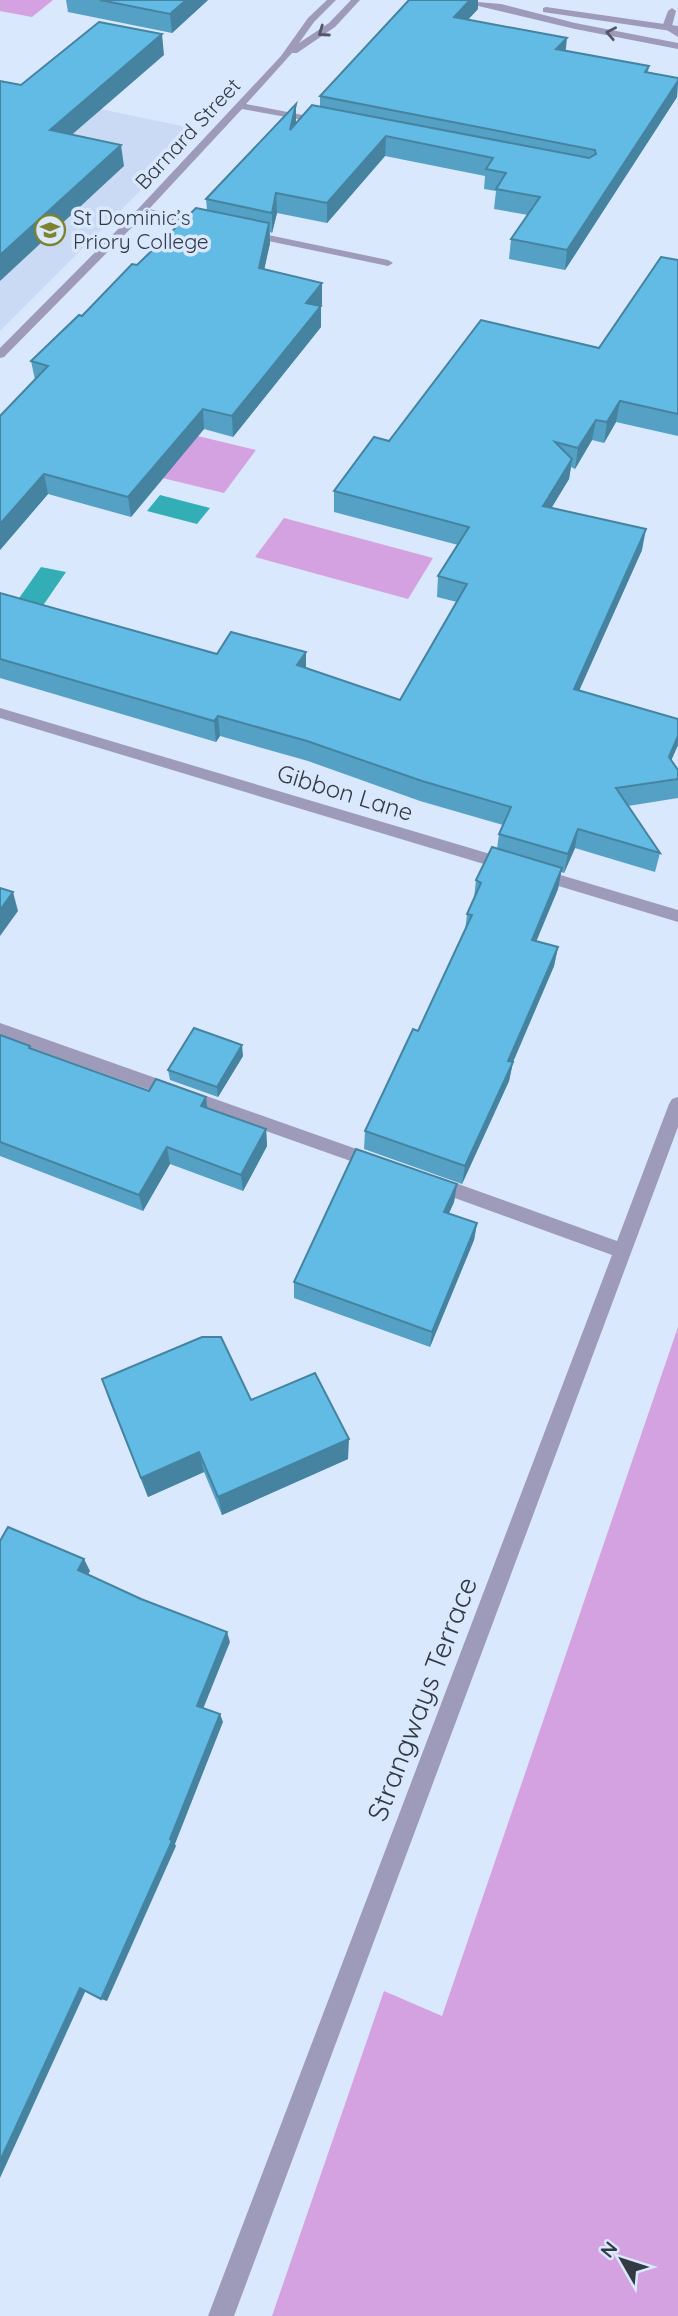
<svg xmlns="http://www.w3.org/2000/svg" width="678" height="2316" viewBox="0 0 678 2316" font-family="Quicksand,sans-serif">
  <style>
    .built { fill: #cadaf4 }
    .green { fill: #d4a2e1 }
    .water { fill: #34aeb6 }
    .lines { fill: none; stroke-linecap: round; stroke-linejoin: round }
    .lane { fill: #9d9aba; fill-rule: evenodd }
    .street { fill: #9d9aba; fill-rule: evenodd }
    .wall { fill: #54a1c5 }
    .shaded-wall { fill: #4583a0 }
    .building { fill: #62bbe5; stroke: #4583a0; stroke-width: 2 }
    .oneway { stroke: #535767 }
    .labels { text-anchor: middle; stroke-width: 7; stroke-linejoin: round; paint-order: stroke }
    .far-street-label { font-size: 21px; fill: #333a44; stroke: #dae8fd }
    .far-poi-label { font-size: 21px; fill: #333a44; stroke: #dae8fd; text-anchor: start }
    .street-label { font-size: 24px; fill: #333a44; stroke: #dae8fd }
    .near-street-label { font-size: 28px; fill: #333a44; stroke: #dae8fd }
  </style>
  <rect width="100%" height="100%" fill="#dae8fd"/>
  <polygon class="built" points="0,88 201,130 0,331"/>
  <g class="green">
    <polygon points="0,0 53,0 32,17 0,11"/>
    <polygon points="102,413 256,450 224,493 68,455"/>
    <polygon points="284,518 433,558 408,599 255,557"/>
    <polygon points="678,1327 678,2316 272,2316 384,1991 442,2016"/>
  </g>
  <g class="water">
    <polygon points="160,495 210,508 197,524 147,511"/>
    <polygon points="41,567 66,572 42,607 17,601"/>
  </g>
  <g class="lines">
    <polygon class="lane" points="672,8 676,11 672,26 678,30 678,37 662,27 668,11"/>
    <g class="street">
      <polygon points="327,0 336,0 314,22 299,43 329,23 351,0 360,0 335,27 297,53 292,53 246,104 323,119 328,122 326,124 242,109 149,209 211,223 211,227 144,215 4,357 0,358 0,348 138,209 281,56 308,18"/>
      <polygon points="453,0 501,4 575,23 678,43 678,49 575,29"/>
      <polygon points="546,7 678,26 678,32 543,12 543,8"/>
      <polygon points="249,231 388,260 393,263 388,266 245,236 245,232"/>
      <polygon points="0,708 507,859 515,865 507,871 0,718"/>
      <polygon points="537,868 678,910 678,922 532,878 529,874"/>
      <polygon points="0,1023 382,1158 385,1163 382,1168 376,1170 0,1037"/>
      <polygon points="678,1097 678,1127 234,2316 208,2316 612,1255 430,1189 427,1184 430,1179 436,1176 617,1241 669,1104 672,1099"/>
    </g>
  </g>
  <g class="wall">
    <polygon points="66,0 208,0 172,33 68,12"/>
    <polygon points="478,9 468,19 565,51 649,66 648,72 678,78 677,97 565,270 509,259 511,239 528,215 494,209 496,191 484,189 485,176 385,156 327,223 277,213 272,233 270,232 270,243 264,269 322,304 320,306 321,327 233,437 204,429 131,517 48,494 0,550 0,416 35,380 31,361 137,265 207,210 206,199 296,104 296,123 320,107 320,96"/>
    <polygon points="678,260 678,436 616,422 604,443 592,440 575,469 571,467 569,479 551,508 642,550 579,690 678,719 678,745 671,760 678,770 678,798 628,806 660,853 655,872 575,848 564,873 561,872 558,889 536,941 558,947 554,966 513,1062 509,1081 462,1184 364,1149 365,1131 418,1031 465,931 467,914 474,898 476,880 497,849 499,834 503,825 420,801 308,761 220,736 216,742 0,678 0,593 217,654 306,652 306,668 400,700 457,602 437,597 438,576 458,545 334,512 334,491 389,441 599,348"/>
    <polygon points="0,1035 30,1046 31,1049 149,1091 208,1108 266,1129 267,1146 243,1191 170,1164 143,1211 0,1156"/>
    <polygon points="243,1056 218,1097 170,1080 168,1070"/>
    <polygon points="457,1184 454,1202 449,1213 477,1223 474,1240 430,1347 294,1298 294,1282"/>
    <polygon points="102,1379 251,1400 348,1459 222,1515 204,1472 148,1497 109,1400"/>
  </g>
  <g class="shaded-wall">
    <polygon points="186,0 208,0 172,33 170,14"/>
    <polygon points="470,0 478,0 478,9 453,36 454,17"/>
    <polygon points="162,34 164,55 53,151 50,130"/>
    <polygon points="567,38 565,57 556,49"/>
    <polygon points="678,81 677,97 565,270 567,250"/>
    <polygon points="296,104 296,124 290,130"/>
    <polygon points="386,136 385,156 327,223 327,203"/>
    <polygon points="121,145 124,166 0,281 0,255"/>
    <polygon points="276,193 277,213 272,233 272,213"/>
    <polygon points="269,223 270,243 260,289 259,268"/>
    <polygon points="322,283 322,304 307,323 306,303"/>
    <polygon points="321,306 321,327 233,437 232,416"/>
    <polygon points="620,401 616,422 604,443 607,422"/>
    <polygon points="203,409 204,429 131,517 128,497"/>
    <polygon points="596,420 592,440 575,469 578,448"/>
    <polygon points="572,459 569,479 540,527 543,506"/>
    <polygon points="44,474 48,494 0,550 0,524"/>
    <polygon points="646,529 642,550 571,709 574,689"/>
    <polygon points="306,652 306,672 297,665"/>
    <polygon points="218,716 220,736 216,742 214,721"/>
    <polygon points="678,736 678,745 664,777 669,757"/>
    <polygon points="578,829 575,848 564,873 568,854"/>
    <polygon points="562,868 558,889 529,959 532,940"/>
    <polygon points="13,892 18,911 0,936 0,910"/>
    <polygon points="558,947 554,966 510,1069 513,1062 509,1081 462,1184 465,1166 508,1061"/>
    <polygon points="242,1045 243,1056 218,1097 217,1087"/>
    <polygon points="206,1097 208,1114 201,1106"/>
    <polygon points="266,1129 267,1146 243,1191 241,1175"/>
    <polygon points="167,1147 170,1164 143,1211 139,1195"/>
    <polygon points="457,1184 454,1202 442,1229 444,1212"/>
    <polygon points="477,1223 474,1240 430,1347 432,1332"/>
    <polygon points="349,1439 348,1459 222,1515 218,1497"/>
    <polygon points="199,1452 204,1472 148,1497 141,1478"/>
    <polygon points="84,1559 90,1571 84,1582 78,1570"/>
    <polygon points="227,1632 230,1642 201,1714 197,1706"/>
    <polygon points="220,1714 223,1722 175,1844 176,1846 107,2001 101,1999 170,1839"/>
    <polygon points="80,1988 86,1990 0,2178 0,2161"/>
  </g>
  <g class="building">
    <polygon points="100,0 186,0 170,14"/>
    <polygon points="409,0 470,0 454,17 567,38 556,49 649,66 645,72 678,78 678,81 567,250 511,239 540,197 496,189 506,173 486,169 493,158 386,136 327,203 276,193 272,213 206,199 296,104 290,130 312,105 589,158 596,154 595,150 320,96"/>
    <polygon points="99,22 162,34 50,130 121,145 0,255 0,81 21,85"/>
    <polygon points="196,208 269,223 259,268 322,283 306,303 321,306 232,416 203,409 128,497 44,474 0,524 0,416 48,366 31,361 79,315 82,316 132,264 137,265"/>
    <polygon points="661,257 678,260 678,414 620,401 607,422 596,420 578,448 555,442 572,459 543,506 646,529 574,689 678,719 678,736 669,757 678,770 678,779 616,788 660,853 578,829 568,854 499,834 511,807 422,781 307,741 218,716 214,721 0,659 0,593 217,654 231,632 306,652 297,665 400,700 467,584 438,576 469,527 334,491 374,437 389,441 481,320 599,348"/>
    <polygon points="492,847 562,868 532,940 558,947 508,1061 513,1062 465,1166 365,1131 413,1029 418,1031 472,915 467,914 481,883 476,880"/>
    <polygon points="0,888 13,892 0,910"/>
    <polygon points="194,1028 242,1045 217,1087 168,1070"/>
    <polygon points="0,1035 30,1046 29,1048 149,1091 156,1079 206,1097 201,1106 266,1129 241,1175 167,1147 139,1195 0,1142"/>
    <polygon points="356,1149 457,1184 444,1212 477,1223 432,1332 294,1282"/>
    <polygon points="202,1337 221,1337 251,1400 315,1373 349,1439 218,1497 199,1452 141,1478 102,1379"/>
    <polygon points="8,1527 84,1559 78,1570 141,1599 227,1632 197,1706 220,1714 170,1839 172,1841 101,1999 80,1988 0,2161 0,1541"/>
  </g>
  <defs><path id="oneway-chevron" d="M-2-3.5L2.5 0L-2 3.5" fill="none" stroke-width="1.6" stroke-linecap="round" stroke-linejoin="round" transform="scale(1.75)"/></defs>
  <g class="oneway">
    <use href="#oneway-chevron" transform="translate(323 32) rotate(145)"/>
    <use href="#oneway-chevron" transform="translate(611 33) rotate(-169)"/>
  </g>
  <defs>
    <g id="school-ring" transform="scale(1.575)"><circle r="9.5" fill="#dae8fd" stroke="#7d832e" stroke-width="1.5"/><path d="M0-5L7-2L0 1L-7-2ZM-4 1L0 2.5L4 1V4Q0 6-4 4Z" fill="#7d832e"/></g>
  </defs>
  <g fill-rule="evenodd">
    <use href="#school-ring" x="50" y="230"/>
  </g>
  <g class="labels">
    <g class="far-street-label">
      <text transform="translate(188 134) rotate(-47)" y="7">Barnard Street</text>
    </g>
    <g class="far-poi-label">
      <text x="73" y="225">St Dominic’s<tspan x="73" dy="24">Priory College</tspan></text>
    </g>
    <g class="street-label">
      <text transform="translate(345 793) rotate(17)" y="8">Gibbon Lane</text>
    </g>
    <g class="near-street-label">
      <text transform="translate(422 1699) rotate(-69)" y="10">Strangways Terrace</text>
    </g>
  </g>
  <g transform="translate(622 2260) rotate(309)" stroke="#dae8fd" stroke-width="5" paint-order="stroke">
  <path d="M0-5L12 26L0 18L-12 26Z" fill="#333a44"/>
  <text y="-10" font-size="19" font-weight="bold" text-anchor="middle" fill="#333a44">N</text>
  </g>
</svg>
